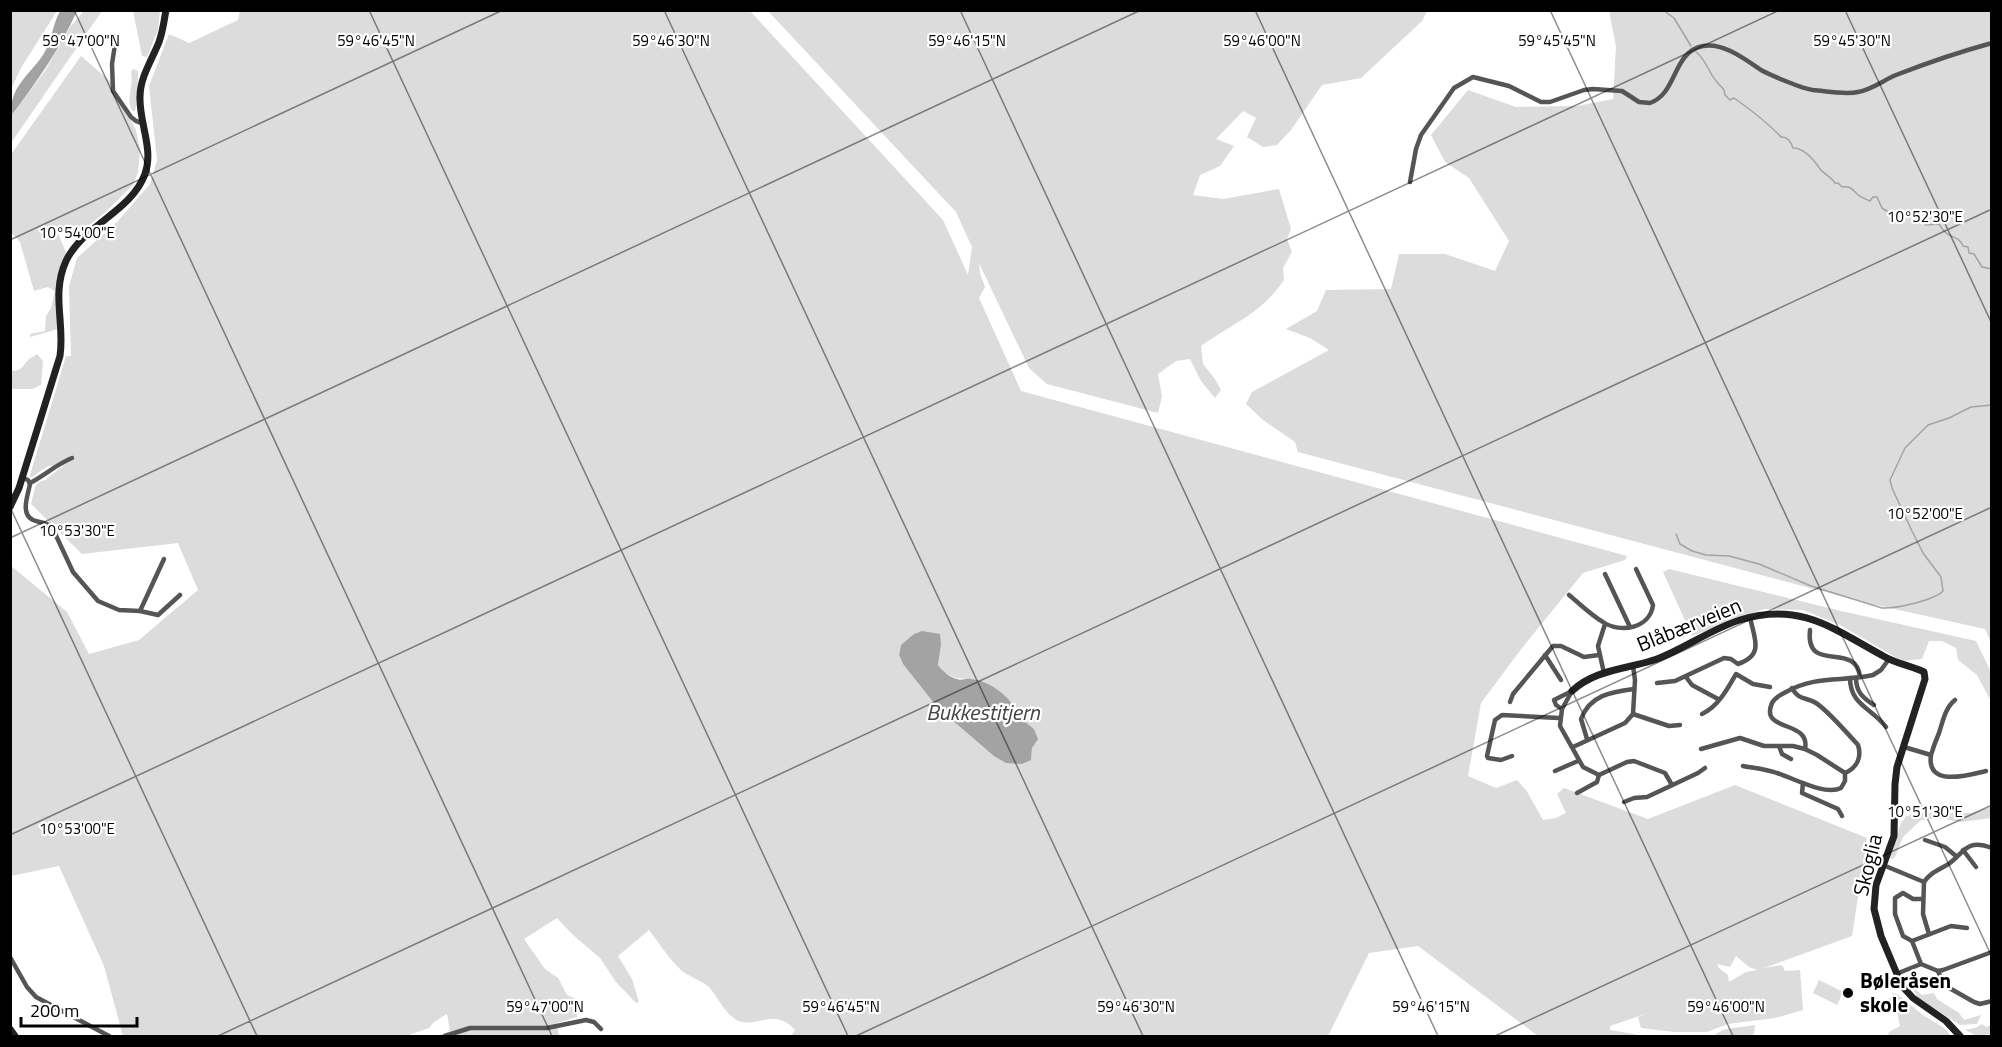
<svg xmlns="http://www.w3.org/2000/svg" width="2002" height="1047" viewBox="0 0 2002 1047" font-family="'Titillium Web',sans-serif">
  <style>
    .green { fill: #dcdcdc; fill-rule: evenodd }
    .water { fill: #a3a3a3 }
    .lines { fill: none; stroke-linecap: round; stroke-linejoin: round }
    .stream { stroke: #a3a3a3; stroke-width: 1.5 }
    .street { stroke: #555; stroke-width: 4.5 }
    .secondary { stroke: #222; stroke-width: 7 }
    .ticks { fill: none; stroke: #000; stroke-width: 1.5; stroke-opacity: 0.45 }
    .poi-dot { fill: #000; stroke: #fff; stroke-width: 2 }
    .labels { text-anchor: middle; stroke-width: 4.5; stroke-linejoin: round; paint-order: stroke }
    .street-label { font-size: 21px; fill: #000; stroke: #fff }
    .poi-label { font-size: 21px; font-weight: bold; fill: #000; stroke: #fff; text-anchor: start }
    .water-label { font-size: 22px; font-style: italic; fill: #444; stroke: #fff }
    .ticks-label { font-size: 15px; text-anchor: middle; fill: #000; stroke: #fff; stroke-width: 4.5; stroke-linejoin: round; paint-order: stroke }
  </style>
  <rect width="100%" height="100%" fill="#fff"/>
  <g class="green">
    <polygon points="11,10 57,11 21,68 11,89"/>
    <path d="M240,10L750,11L943,220L968,275L972,247L956,212L768,11H1427L1422,21L1361,78L1322,85L1291,130L1277,145L1263,147L1247,137L1256,118L1243,111L1216,139L1234,146L1220,166L1200,175L1193,195L1223,199L1279,189L1291,229L1287,239L1292,252L1283,268L1284,280C1261,314 1233,323 1201,346L1203,364L1215,379L1221,390L1215,398L1201,381L1190,359L1176,361L1158,374L1162,397L1158,413L1047,384L1029,368L979,263L980,273L985,287L979,298L1021,391L1627,556L1625,560L1583,573L1522,648L1481,703L1468,776L1496,788L1517,780L1526,790L1543,820L1556,818L1566,813L1557,794L1564,788L1648,819L1735,785L1867,838L1852,936L1764,968L1782,965L1785,971L1800,970L1803,1010L1775,1018L1728,1024L1707,1032H1675L1641,1028L1638,1017L1648,1013L1610,1026V1030L1634,1034L1638,1036H1538L1418,946L1369,953L1328,1036H791L795,1030C774,1006 752,1031 735,1019C723,1011 718,997 709,987C701,980 689,977 681,970C669,959 659,943 649,930L618,956L632,979L639,1002L636,1003L616,982L600,958L573,935L557,918L524,939L545,969L558,978L567,995L578,1000L577,1017L557,1023L559,1036H437L450,1031L447,1014L434,1022L429,1028L406,1036H123L104,966L59,866L11,876L10,565L67,612L89,654L139,640L198,590L178,543L82,554L31,504L35,487L39,482L45,480L63,466H48L32,477L30,478V475L66,356H71L69,286L77,258L117,222L150,184L157,160L149,86L169,34L189,43L238,20ZM901,645H941L938,665C949,678 956,679 973,679L1034,729L1037,739L1032,748L1031,760L937,707L903,664L899,655ZM1736,956L1749,967L1757,970L1746,972L1729,982L1728,975L1719,968L1717,964L1730,967Z"/>
    <polygon points="84,11 102,11 11,143 11,116 45,71 70,27"/>
    <polygon points="133,11 160,11 158,30 147,57 142,56"/>
    <polygon points="1609,11 1991,11 1991,642 1985,629 1867,603 1298,452 1295,442 1263,420 1246,404 1252,392 1329,350 1310,338 1286,329 1317,311 1326,290 1391,289 1399,254 1445,254 1495,271 1509,241 1469,178 1445,162 1431,135 1468,90 1516,107 1577,106 1613,99 1616,46"/>
    <path d="M81,56L111,82L136,130L140,149L138,172L133,185L107,211L82,231L66,234L58,233L67,255C58,280 55,302 58,329L30,337V334L45,331L46,316L51,308L55,291L48,287L34,291L20,242L11,232L10,156Z"/>
    <path d="M134,69L138,71C138,84 138,99 135,111H133C125,101 134,87 131,71Z"/>
    <path d="M37,354L43,361L41,385L32,389H11V370C21,373 23,365 29,359C31,357 35,356 37,354Z"/>
    <polygon points="1669,569 1841,611 1976,641 1991,672 1991,701 1977,675 1958,660 1956,648 1942,641 1929,641 1922,659 1902,661 1840,625 1803,610 1764,609 1692,636 1663,572"/>
    <polygon points="1991,807 1991,818 1961,822 1939,818 1921,820 1903,837 1895,857 1893,859 1890,858 1900,825 1906,816 1921,813 1971,813"/>
    <polygon points="1819,980 1843,992 1837,1005 1813,993"/>
    <polygon points="1912,987 1922,995 1934,993 1937,999 1959,1013 1964,1020 1981,1015 1977,1024 1960,1025 1918,998"/>
    <polygon points="1892,993 1897,994 1923,1015 1944,1028 1951,1036 1888,1036 1889,1032 1900,1026 1897,1012 1891,1010 1883,1012 1881,1006 1887,1003 1887,999 1893,998"/>
    <polygon points="1982,1024 1986,1027 1991,1025 1991,1034 1977,1036 1965,1030 1975,1028"/>
    <polygon points="1755,1025 1754,1034 1749,1036 1724,1036 1722,1035 1718,1036 1715,1034 1726,1029"/>
  </g>
  <g class="water">
    <path d="M60,11H77C60,49 36,83 11,116C10,86 27,78 43,55C51,42 53,24 60,11Z"/>
    <path d="M922,631L940,634L941,645L938,665C942,670 950,678 957,679C961,681 966,678 971,679C988,680 1014,698 1017,715L1034,729L1038,739L1032,748L1031,760L1022,764L1006,763L994,756L937,707L903,664L899,655L901,645L914,634Z"/>
  </g>
  <g class="lines">
    <g class="stream">
      <polyline points="1663,10 1674,18 1691,46"/>
      <path d="M1696,52C1706,59 1709,74 1717,82C1719,85 1722,87 1724,90L1725,95L1730,100L1734,98C1751,110 1766,121 1781,137C1788,136 1791,142 1793,148C1805,148 1814,160 1820,169C1824,174 1831,177 1835,183H1838L1842,187C1851,186 1852,189 1857,194C1860,197 1866,199 1870,201L1873,197H1877L1882,208L1896,217L1911,214L1926,225L1939,224C1941,226 1942,230 1945,232C1951,238 1959,236 1963,246L1968,247L1969,253L1974,254L1982,267L1992,269"/>
      <path d="M1676,534L1680,544L1692,551L1706,555L1729,556L1759,564L1811,586L1882,608C1895,609 1935,600 1943,591L1941,577L1923,553L1912,531L1892,488L1890,480L1905,448L1928,425L1949,418L1971,407L1992,405"/>
    </g>
    <g class="street">
      <polyline points="116,38 112,64 113,91 131,117 136,121 142,123"/>
      <path d="M1410,182L1416,149L1421,135L1454,88L1473,77L1509,86L1541,102H1550L1584,90L1593,89L1622,91L1639,102L1650,103C1678,93 1672,52 1703,46C1723,42 1746,60 1761,70C1770,75 1803,89 1813,90C1826,91 1845,95 1858,92C1871,90 1884,80 1896,75C1927,63 1959,52 1992,43"/>
      <path d="M23,478L28,480L30,484C28,495 20,514 33,520C40,523 46,522 52,527L73,572L98,601L119,610L140,611L158,615L180,595"/>
      <path d="M30,483C45,475 57,464 72,458"/>
      <polyline points="1605,574 1630,627"/>
      <path d="M1569,595C1580,604 1591,615 1603,622C1621,634 1650,628 1653,605L1636,569"/>
      <polyline points="140,611 164,559"/>
      <path d="M1810,630C1805,675 1856,640 1860,677"/>
      <polyline points="1545,655 1561,680"/>
      <polyline points="1604,673 1598,646 1605,624"/>
      <polyline points="1686,677 1692,685 1718,699"/>
      <path d="M1850,678C1850,705 1872,708 1886,727"/>
      <path d="M1856,678C1856,692 1863,698 1874,705"/>
      <path d="M1657,683L1675,681L1724,658L1731,659L1738,664C1765,655 1754,638 1750,617"/>
      <path d="M1792,688C1798,700 1806,697 1816,703C1827,710 1849,735 1858,745C1862,757 1857,768 1845,773"/>
      <polyline points="1572,691 1562,709 1560,726 1583,767 1599,775 1627,762 1634,761 1665,773 1672,785"/>
      <path d="M1955,700C1945,708 1943,721 1939,733C1936,740 1933,748 1931,755C1926,788 1969,775 1986,771"/>
      <polyline points="1510,702 1513,694 1553,646 1561,646 1584,657 1599,655"/>
      <polyline points="1562,709 1556,705 1554,700 1570,692"/>
      <polyline points="1633,714 1669,726 1680,725"/>
      <path d="M1702,714C1718,707 1728,688 1736,674L1753,684L1770,687"/>
      <path d="M1587,739L1581,719C1590,695 1611,692 1634,689"/>
      <polyline points="1779,746 1782,754 1791,759"/>
      <polyline points="1573,747 1625,723 1633,714 1635,680 1633,666"/>
      <polyline points="1904,747 1931,755"/>
      <path d="M1701,749L1740,738L1764,746H1793L1805,749L1817,755L1845,773V781L1841,788C1825,796 1793,778 1777,773C1766,769 1754,768 1743,766"/>
      <path d="M1805,749C1811,719 1759,733 1772,703C1775,697 1781,695 1786,692C1816,675 1842,682 1873,675L1881,670L1889,659"/>
      <polyline points="1512,756 1501,760 1488,758 1487,756 1495,720 1502,715 1559,718"/>
      <polyline points="1555,771 1578,761"/>
      <polyline points="1803,783 1802,793 1838,809 1842,816"/>
      <polyline points="1577,793 1597,782 1599,775"/>
      <polyline points="1624,802 1634,798 1647,797 1698,773 1705,768"/>
      <polyline points="1925,840 1945,847 1956,856"/>
      <polyline points="1963,850 1976,867"/>
      <path d="M1883,865L1924,882C1930,873 1938,870 1947,865C1965,853 1965,838 1992,848"/>
      <polyline points="1924,882 1923,914 1929,934"/>
      <polyline points="1912,941 1951,926 1967,928"/>
      <polyline points="10,957 27,987 36,997 109,1036"/>
      <polyline points="1921,964 1938,971 1943,970 1992,952"/>
      <polyline points="1938,971 1944,985 1974,1002 1980,1004 1992,1001"/>
      <polyline points="1896,974 1921,964 1912,941 1903,936 1895,914 1895,898 1903,893 1913,899 1922,899"/>
      <polyline points="445,1036 470,1028 547,1028 586,1020 594,1022 601,1029"/>
    </g>
    <g class="secondary">
      <path d="M10,507L19,488L60,356C65,324 51,294 66,261C83,225 131,212 145,174C154,149 139,123 140,97C140,77 152,60 159,42C163,31 164,21 166,10"/>
      <path d="M1572,691C1595,669 1629,669 1657,659C1686,648 1711,629 1740,620C1801,601 1835,630 1885,657C1897,664 1912,666 1924,672L1925,679L1897,767L1895,784L1894,836L1876,885L1874,909L1881,936L1902,986L1913,998L1946,1021L1960,1036"/>
      <polyline points="10,1029 15,1036"/>
    </g>
  </g>
  <path class="ticks" d="M74,10L552,1036M369,10L848,1036M664,10L1143,1036M960,10L1438,1036M1255,10L1733,1036M1550,10L1992,957M1845,10L1992,324M10,240L503,10M10,507L257,1036M10,538L1141,10M10,835L1780,10M218,1036L1992,209M856,1036L1992,507M1495,1036L1992,805"/>
  <circle class="poi-dot" cx="1848" cy="993" r="6"/>
  <g class="labels">
    <g class="street-label">
      <text transform="translate(1689 625) rotate(-22)" y="7">Blåbærveien</text>
      <text transform="translate(1868 865) rotate(-76)" y="7">Skoglia</text>
    </g>
    <g class="poi-label">
      <text x="1860" y="988">Bøleråsen<tspan x="1860" dy="24">skole</tspan></text>
    </g>
    <g class="water-label">
      <text x="983" y="720">Bukkestitjern</text>
    </g>
  </g>
  <g class="ticks-label">
    <text x="671" y="46">59°46'30"N</text>
    <text x="967" y="46">59°46'15"N</text>
    <text x="1557" y="46">59°45'45"N</text>
    <text x="81" y="46">59°47'00"N</text>
    <text x="376" y="46">59°46'45"N</text>
    <text x="1262" y="46">59°46'00"N</text>
    <text x="1852" y="46">59°45'30"N</text>
    <text x="1925" y="222">10°52'30"E</text>
    <text x="77" y="238">10°54'00"E</text>
    <text x="1925" y="519">10°52'00"E</text>
    <text x="77" y="536">10°53'30"E</text>
    <text x="1925" y="817">10°51'30"E</text>
    <text x="77" y="834">10°53'00"E</text>
    <text x="545" y="1012">59°47'00"N</text>
    <text x="841" y="1012">59°46'45"N</text>
    <text x="1726" y="1012">59°46'00"N</text>
    <text x="1136" y="1012">59°46'30"N</text>
    <text x="1431" y="1012">59°46'15"N</text>
  </g>
  <rect width="2002" height="1047" fill="none" stroke="#000000" stroke-width="24"/>
  <path d="M21 1017v9h116v-9" fill="none" stroke="#000000" stroke-width="3"/>
  <text x="30" y="1017" font-size="18" fill="#000000" stroke="#ffffff" stroke-width="4.5" paint-order="stroke">200 m</text>
</svg>
